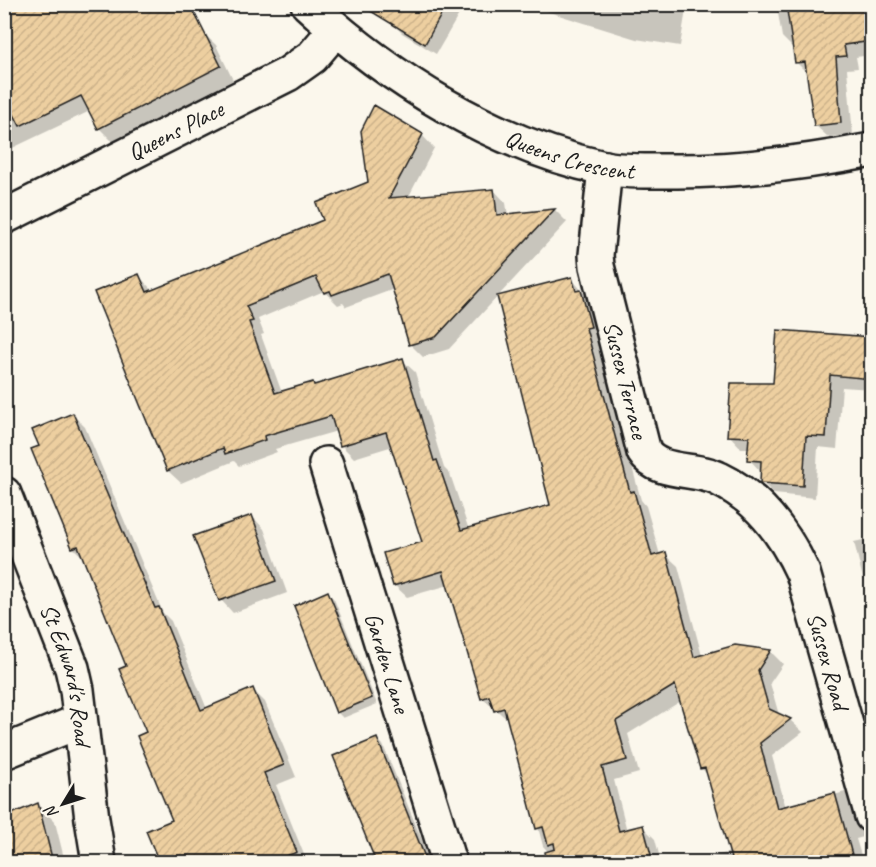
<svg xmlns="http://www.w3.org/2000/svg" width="876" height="867" viewBox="0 0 876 867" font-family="Caveat,sans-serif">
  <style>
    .shadow { fill: #0003 }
    .building { fill: url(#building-hatch); stroke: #1c1c1c; stroke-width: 1.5 }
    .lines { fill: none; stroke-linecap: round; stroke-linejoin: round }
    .minor-casing { stroke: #1c1c1c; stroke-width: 38 }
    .minor { stroke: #fbf7ec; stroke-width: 33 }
    .labels { text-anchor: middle; stroke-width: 4.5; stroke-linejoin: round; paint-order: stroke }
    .street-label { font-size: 24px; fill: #1c1c1c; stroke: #fbf7ec }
  </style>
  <defs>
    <pattern id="building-hatch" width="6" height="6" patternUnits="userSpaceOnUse" patternTransform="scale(1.5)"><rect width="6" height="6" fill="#edcfa0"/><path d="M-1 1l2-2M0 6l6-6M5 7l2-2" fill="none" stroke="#cbb189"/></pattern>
  </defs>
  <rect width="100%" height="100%" fill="#fbf7ec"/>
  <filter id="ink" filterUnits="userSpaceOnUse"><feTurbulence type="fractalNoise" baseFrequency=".0167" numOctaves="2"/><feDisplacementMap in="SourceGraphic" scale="12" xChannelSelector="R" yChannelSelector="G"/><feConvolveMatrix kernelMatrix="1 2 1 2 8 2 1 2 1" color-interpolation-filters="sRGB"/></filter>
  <g filter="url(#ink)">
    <g class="shadow">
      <polygon points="4,4 202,32 216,45 233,80 113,142 99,128 90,111 4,152"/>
      <polygon points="396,4 455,4 461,11 436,54 402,33 391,22"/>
      <polygon points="533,4 687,4 680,46 636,39 549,12"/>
      <polygon points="784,4 872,4 872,55 856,57 858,68 847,69 853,135 828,137 815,125 808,74 796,62 794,49 782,37 777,7"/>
      <polygon points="422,135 434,148 408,198 494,190 506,203 508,216 555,210 567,222 449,349 423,357 410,344 394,289 346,307 343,303 338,305 324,291 258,319 264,334 261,335 282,393 315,386 402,360 415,372 444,468 450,474 469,530 551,506 572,279 593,304 603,339 598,341 641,500 646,506 660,555 665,554 678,566 702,656 735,647 771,652 783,664 770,683 779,715 790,720 803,732 772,756 786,808 845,792 857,804 867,836 856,839 863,862 692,862 730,852 709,776 701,768 681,701 628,734 639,773 614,780 627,831 642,826 655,839 661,862 615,862 610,844 555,859 543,846 510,722 483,698 449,585 407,597 394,585 424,543 393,446 354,458 341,445 337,431 275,449 277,452 239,466 234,461 181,483 168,471 139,276 153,291 325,221"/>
      <polygon points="872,341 872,389 842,387 837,449 818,447 815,498 774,494 762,482 761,472 749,459 749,448 741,448 729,435 774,385"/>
      <polygon points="73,415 85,427 163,613 171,621 207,709 253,690 265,702 296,777 276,785 307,862 160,862 148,831 174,821 128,667 85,559 73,548 41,447"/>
      <polygon points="252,516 264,529 287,593 233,613 221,600"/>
      <polygon points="872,538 872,588 863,579 854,542"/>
      <polygon points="328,593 334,599 377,704 343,718 337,712"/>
      <polygon points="377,739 383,745 431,862 378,862 335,757"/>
      <polygon points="38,804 55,822 65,862 4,862 4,818"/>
    </g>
    <g class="building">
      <polygon points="4,4 190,4 221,66 98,129 81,96 20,126 4,95"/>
      <polygon points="359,4 447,4 425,44"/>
      <polygon points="786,4 872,4 872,41 844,45 846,56 836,57 841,123 814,126 805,62 795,63"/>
      <polygon points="374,105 423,134 389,198 494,189 497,215 555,209 436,337 409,345 388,274 332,295 330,291 324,293 316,277 246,306 253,321 249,322 275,393 313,382 314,385 403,358 434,461 437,460 461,530 550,505 497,296 572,277 576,291 581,290 591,327 586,328 630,492 634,491 652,556 666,552 694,657 735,645 771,650 758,670 769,709 791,719 760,743 777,808 835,793 854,862 732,862 705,768 700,769 675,685 616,721 627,760 602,767 619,831 643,825 653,862 546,862 545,852 555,849 554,843 548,845 543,827 536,829 504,708 494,711 489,696 481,699 443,571 393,586 383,553 422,542 386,432 340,446 331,416 264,436 265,440 225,454 223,448 167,471 94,292 139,274 147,292 323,220 316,203 368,182 361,131"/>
      <polygon points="777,330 872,337 872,379 830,375 826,437 806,436 803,486 760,483 761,461 747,460 749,437 727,436 731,383 773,383"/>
      <polygon points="73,413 155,608 159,607 201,710 253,688 284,765 264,773 297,852 271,862 159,862 146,831 172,820 137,736 146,732 119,669 126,666 78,546 72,548 31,449 39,446 32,430"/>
      <polygon points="252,515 276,581 219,601 193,536"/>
      <polygon points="328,591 372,698 336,713 294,606"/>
      <polygon points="377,738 427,862 376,862 333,756"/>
      <polygon points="38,803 53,862 4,862 4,817"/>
    </g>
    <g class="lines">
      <g class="minor-casing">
        <g id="minor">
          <path id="s1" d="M308,4C389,79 495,145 604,168C625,172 647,171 668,171C737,172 804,163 872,150"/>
          <path id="s2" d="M605,168L596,255L597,266L644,452C658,475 696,467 719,479C759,498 785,534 803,573L872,816"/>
          <path id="s3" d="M4,217L288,74L312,57L335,30"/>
          <path id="s4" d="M326,464L449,862"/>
          <path id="s5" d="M4,494L72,668L77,690L92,819L99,862"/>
          <polyline points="4,752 80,721"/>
        </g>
      </g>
      <use href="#minor" class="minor"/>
    </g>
  </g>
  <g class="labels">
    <g class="street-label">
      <text dy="8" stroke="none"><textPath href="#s3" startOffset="192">Queens Place</textPath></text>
      <text dy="8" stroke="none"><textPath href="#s1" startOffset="306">Queens Crescent</textPath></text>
      <text dy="8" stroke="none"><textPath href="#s2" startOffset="216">Sussex Terrace</textPath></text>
      <text dy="8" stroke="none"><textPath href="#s2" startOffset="592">Sussex Road</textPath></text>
      <text dy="8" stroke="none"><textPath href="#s4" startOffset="208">Garden Lane</textPath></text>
      <text dy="8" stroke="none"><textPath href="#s5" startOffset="192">St Edward's Road</textPath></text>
    </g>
  </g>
  <rect width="876" height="867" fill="none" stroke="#fbf7ec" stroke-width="24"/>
  <rect x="12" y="12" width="852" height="843" fill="none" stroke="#1c1c1c" stroke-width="2" filter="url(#ink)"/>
  <g transform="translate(63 804) rotate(232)" stroke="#fbf7ec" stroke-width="4.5" paint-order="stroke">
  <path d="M0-4.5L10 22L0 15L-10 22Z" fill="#1c1c1c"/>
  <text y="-9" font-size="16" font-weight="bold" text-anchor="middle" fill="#1c1c1c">N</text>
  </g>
</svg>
